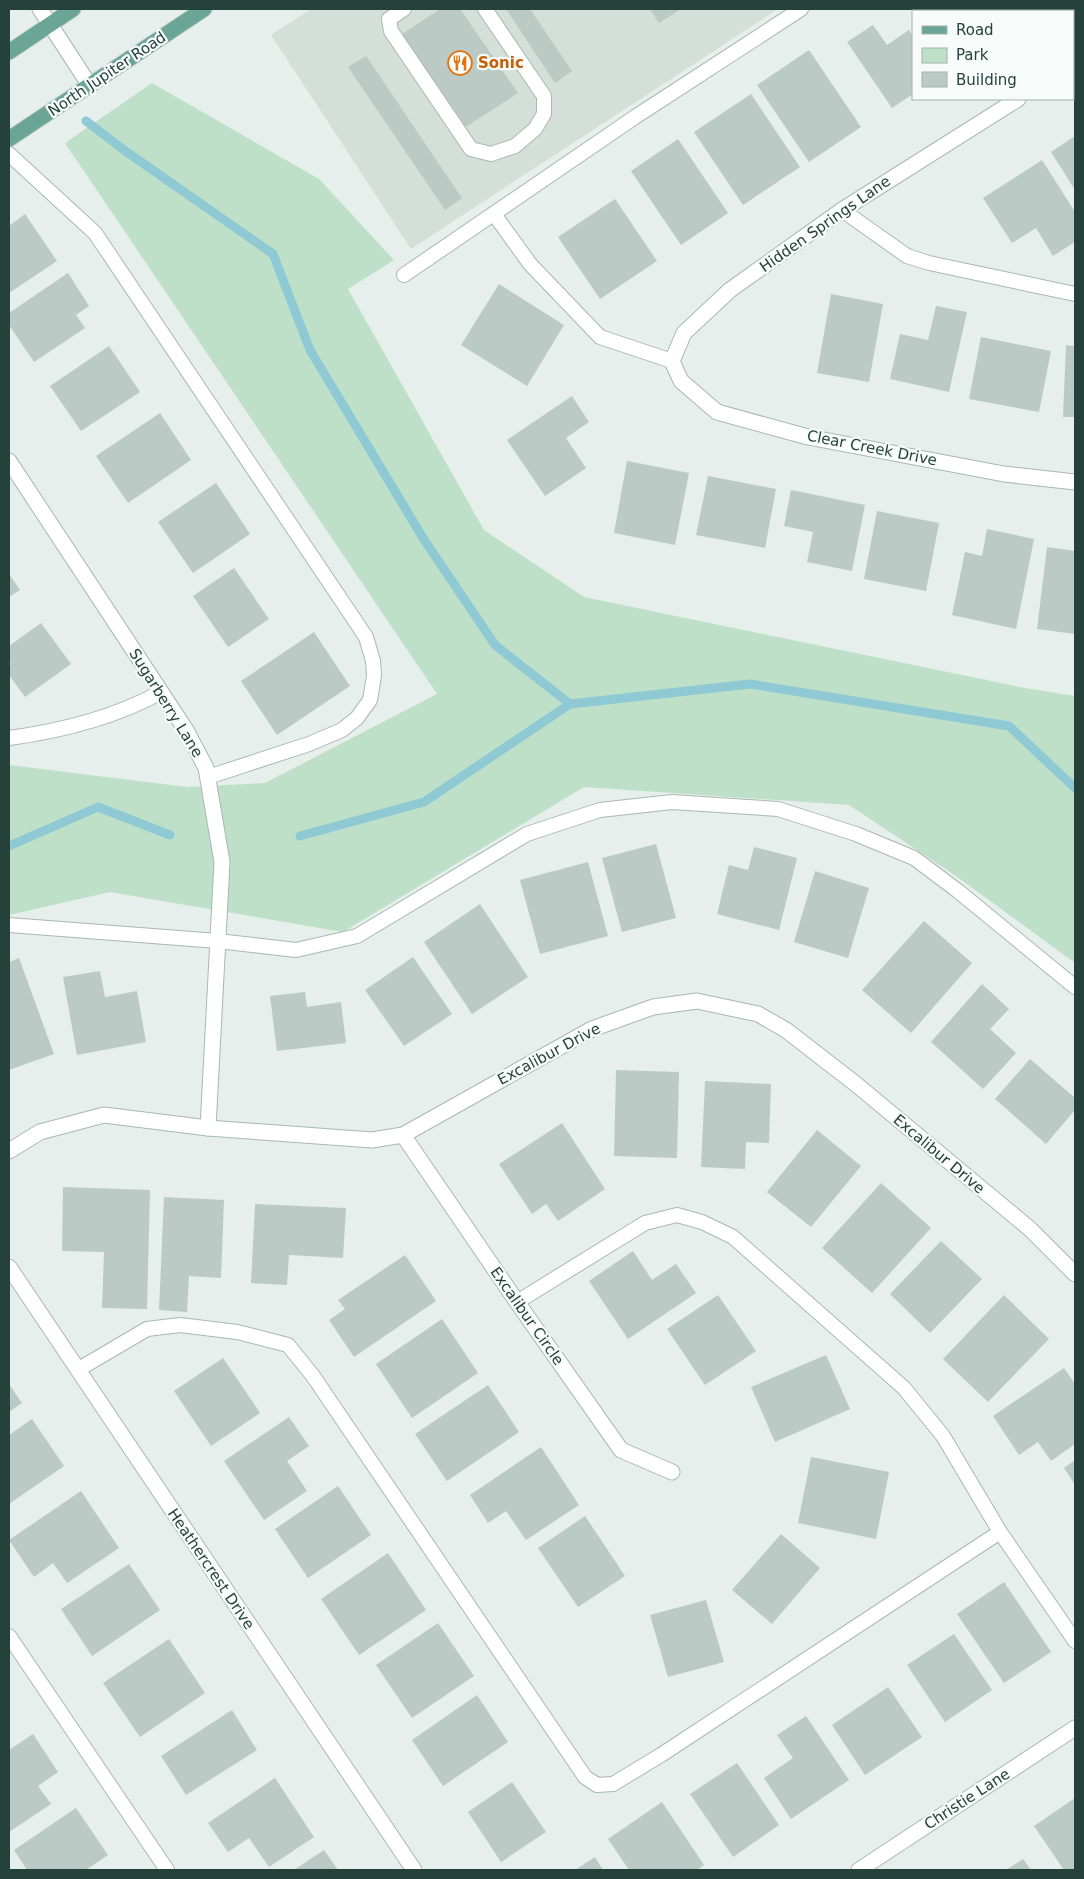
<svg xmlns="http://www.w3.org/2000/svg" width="1084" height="1879" viewBox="0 0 1084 1879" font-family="'DejaVu Sans',sans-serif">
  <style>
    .built { fill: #d4dfda }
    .green { fill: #bfe0c8 }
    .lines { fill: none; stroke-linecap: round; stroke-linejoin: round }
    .stream { stroke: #8ec9d4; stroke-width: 9 }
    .building { fill: #bbcac4 }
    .service-casing { stroke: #a8b8b2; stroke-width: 16 }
    .minor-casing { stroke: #a8b8b2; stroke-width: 17 }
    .primary-casing { stroke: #c2cac8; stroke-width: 17 }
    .service { stroke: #fff; stroke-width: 14 }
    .minor { stroke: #fff; stroke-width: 15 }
    .primary { stroke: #6aa596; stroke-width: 15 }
    .labels { text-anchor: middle; stroke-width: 4.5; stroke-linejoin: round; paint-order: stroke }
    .food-label { font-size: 15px; font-weight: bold; fill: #c56008; stroke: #f7fbf9; text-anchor: start }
    .street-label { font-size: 15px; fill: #24423a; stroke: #f7fbf9 }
  </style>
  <rect width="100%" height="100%" fill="#e6efeb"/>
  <polygon class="built" points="311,9 778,9 411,249 271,35"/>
  <polygon class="green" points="152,83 319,179 394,260 348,289 484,530 584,597 1025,688 1075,696 1075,963 956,876 849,805 584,787 343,932 110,892 9,915 9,765 187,787 265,783 437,694 65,143"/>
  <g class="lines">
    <g class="stream">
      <polyline points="86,121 124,150 273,254 310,350 423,538 495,645 570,704"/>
      <polyline points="300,836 424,802 570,704 750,684 1009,726 1075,788"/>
      <polyline points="9,846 98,807 170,835"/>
    </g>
  </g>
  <g class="building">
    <polygon points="440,9 460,9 518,93 466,127 402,34"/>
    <polygon points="506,9 530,9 572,71 555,83"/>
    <polygon points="650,9 681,9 659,23"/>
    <polygon points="920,9 991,9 993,11 922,11"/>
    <polygon points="1027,9 1050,9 1046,11 1028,11"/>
    <polygon points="873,25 887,45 909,30 913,36 913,94 892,108 847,42"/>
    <polygon points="809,50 861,127 809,162 757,85"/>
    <polygon points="366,56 462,198 445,210 348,67"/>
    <polygon points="751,94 800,167 743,205 694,132"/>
    <polygon points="1075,136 1075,190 1051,152"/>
    <polygon points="678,139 728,213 681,245 631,171"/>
    <polygon points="1042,160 1075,212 1075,242 1053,256 1036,228 1012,243 983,198"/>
    <polygon points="615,199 657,261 600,299 558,237"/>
    <polygon points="25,214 57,261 9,293 9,226"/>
    <polygon points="68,273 89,306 76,315 85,328 34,362 9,325 9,313"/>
    <polygon points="499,284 564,325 527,386 461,345"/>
    <polygon points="831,294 883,304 869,382 817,373"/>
    <polygon points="936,306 967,312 949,392 890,379 900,334 928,340"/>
    <polygon points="981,337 1051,351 1039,412 969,399"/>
    <polygon points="1066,345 1075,346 1075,417 1063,417"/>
    <polygon points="109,346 140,392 81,431 50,386"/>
    <polygon points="572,396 589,422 566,438 586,468 545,496 507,440"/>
    <polygon points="160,413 191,460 128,503 96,456"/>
    <polygon points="627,461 689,473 675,545 614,533"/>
    <polygon points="708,476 776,489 765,548 696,535"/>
    <polygon points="216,483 250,534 193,573 158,522"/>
    <polygon points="791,490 865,505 852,571 807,562 813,532 784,526"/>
    <polygon points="877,511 939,523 926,591 864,579"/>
    <polygon points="987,529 1034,539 1016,629 952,615 965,552 982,556"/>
    <polygon points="1047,547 1075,551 1075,634 1037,629"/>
    <polygon points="234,568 269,619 228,647 193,596"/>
    <polygon points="9,574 20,590 9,597"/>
    <polygon points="41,623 71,664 25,697 9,675 9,666 11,664 9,660 9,646"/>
    <polygon points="314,632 350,686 277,735 241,681"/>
    <polygon points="656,844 676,918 622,932 602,858"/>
    <polygon points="754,847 797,858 779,930 717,914 729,865 748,870"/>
    <polygon points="588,862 608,936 540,954 520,880"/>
    <polygon points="815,871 869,888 848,958 794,942"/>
    <polygon points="480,904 528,977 472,1014 424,942"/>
    <polygon points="924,921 972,963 911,1033 862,990"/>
    <polygon points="413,957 452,1014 404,1046 365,990"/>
    <polygon points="19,958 54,1054 9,1070 9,962"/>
    <polygon points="100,971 105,997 137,991 146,1042 77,1055 63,977"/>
    <polygon points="982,984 1009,1009 990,1029 1016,1053 983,1089 931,1042"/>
    <polygon points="305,992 307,1007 341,1002 346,1043 277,1051 270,996"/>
    <polygon points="1030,1059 1075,1098 1075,1110 1046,1144 995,1099"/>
    <polygon points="616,1070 679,1072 677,1158 614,1156"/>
    <polygon points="705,1081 771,1084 769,1143 746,1142 745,1169 701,1167"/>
    <polygon points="562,1123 605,1189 558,1221 546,1204 532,1214 499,1164"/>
    <polygon points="817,1130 861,1166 811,1227 767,1192"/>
    <polygon points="881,1183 931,1228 872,1293 822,1248"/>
    <polygon points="63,1187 150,1190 147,1309 102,1308 104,1252 62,1251"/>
    <polygon points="164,1197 224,1200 221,1278 189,1276 187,1312 159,1310"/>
    <polygon points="255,1204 346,1208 343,1258 289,1255 287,1285 251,1283"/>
    <polygon points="941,1241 982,1279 930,1333 890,1294"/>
    <polygon points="633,1251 652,1280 676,1264 696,1293 628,1339 589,1281"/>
    <polygon points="405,1255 436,1301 354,1357 329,1320 345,1309 338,1300"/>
    <polygon points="718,1295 756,1351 705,1385 667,1329"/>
    <polygon points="1004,1295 1049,1339 988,1402 943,1359"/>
    <polygon points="442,1319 478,1373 412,1418 376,1364"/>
    <polygon points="826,1355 850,1409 775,1442 751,1387"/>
    <polygon points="223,1358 260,1413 211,1446 174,1391"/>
    <polygon points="1064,1368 1075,1384 1075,1444 1051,1461 1038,1442 1019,1455 993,1416"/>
    <polygon points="9,1384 22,1403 9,1412"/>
    <polygon points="488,1385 519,1432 447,1481 415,1434"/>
    <polygon points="289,1417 309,1446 287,1461 307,1491 264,1520 224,1461"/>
    <polygon points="32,1419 64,1466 9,1504 9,1435"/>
    <polygon points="541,1447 579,1505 526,1540 506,1511 488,1523 470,1495"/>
    <polygon points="811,1457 889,1472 876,1539 798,1523"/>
    <polygon points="1075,1460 1075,1485 1064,1468"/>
    <polygon points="338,1486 371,1535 308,1578 275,1529"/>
    <polygon points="81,1491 119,1548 67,1583 53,1563 34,1577 9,1540"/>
    <polygon points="585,1516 625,1576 578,1607 538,1548"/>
    <polygon points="781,1534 820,1568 772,1624 732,1590"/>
    <polygon points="388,1553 426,1610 359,1655 321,1599"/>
    <polygon points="129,1564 160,1610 92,1656 61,1609"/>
    <polygon points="1004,1582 1051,1652 1004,1683 957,1614"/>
    <polygon points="706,1600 724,1662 668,1677 650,1615"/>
    <polygon points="438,1623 474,1676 412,1718 376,1665"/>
    <polygon points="954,1634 992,1690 945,1722 907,1665"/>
    <polygon points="169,1639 205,1693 140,1737 103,1683"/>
    <polygon points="888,1687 922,1737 865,1775 832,1725"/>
    <polygon points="477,1695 508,1742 443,1786 412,1740"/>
    <polygon points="232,1710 257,1750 186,1795 161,1756"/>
    <polygon points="806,1716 849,1780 791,1819 764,1778 793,1758 777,1735"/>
    <polygon points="33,1734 58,1772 38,1786 51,1804 9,1832 9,1750"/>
    <polygon points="737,1763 779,1825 733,1857 690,1794"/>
    <polygon points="275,1778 314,1837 269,1867 249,1838 228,1852 208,1823"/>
    <polygon points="512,1782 546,1832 501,1862 468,1812"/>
    <polygon points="1075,1798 1075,1870 1064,1870 1034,1826"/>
    <polygon points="662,1802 704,1865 697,1870 629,1870 608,1839"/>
    <polygon points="76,1808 108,1855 86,1870 27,1870 14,1850"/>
    <polygon points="324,1850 338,1870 294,1870"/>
    <polygon points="595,1857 603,1870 575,1870"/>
    <polygon points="1023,1859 1031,1870 1006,1870"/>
  </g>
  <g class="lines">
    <g class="service-casing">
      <g id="service">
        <polyline points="404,9 389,19 391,31 471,149 491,154 515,146 535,129 544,114 544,96 485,9"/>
        <polyline points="9,154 95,233 366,637 373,661 374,676 370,700 357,718 342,730 309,744 208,777"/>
        <polyline points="842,210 907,256 929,263 1075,294"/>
        <polyline points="494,214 530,264 600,337 672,361"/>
        <polyline points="404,275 635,117 801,9"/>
        <path d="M9,738C61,731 114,718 161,692"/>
        <polyline points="9,925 218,941 296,950 357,936 527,834 600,810 672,802 778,809 856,834 914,858 958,891 1075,987"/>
        <polyline points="517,1302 645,1223 677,1215 702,1222 733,1237 904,1388 943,1436 1000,1532 1075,1641"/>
        <polyline points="79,1369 147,1329 180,1325 237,1332 288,1345 313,1376 585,1777 597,1785 613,1784 661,1755 1000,1532"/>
        <polyline points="9,1636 167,1870"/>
      </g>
    </g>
    <g class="minor-casing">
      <g id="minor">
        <polyline points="40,9 90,86"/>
        <polyline points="1073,67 1075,65"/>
        <polyline points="1018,99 842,210 730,290 684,333 672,361 681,381 717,412 808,437 1004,474 1075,482"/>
        <polyline points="9,461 186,730 206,768 222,862 208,1128"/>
        <polyline points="403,1135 517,1302 621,1450 672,1472"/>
        <polyline points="9,1151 40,1132 104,1115 208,1128 372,1140 403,1135 592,1029 653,1007 697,1001 758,1014 786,1030 857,1085 1030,1229 1075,1274"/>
        <polyline points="9,1267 414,1870"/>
        <polyline points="859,1870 1075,1728"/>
      </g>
    </g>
    <g class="primary-casing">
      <g id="primary">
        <polyline points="9,52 73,9"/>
        <polyline points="9,139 204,9"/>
      </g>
    </g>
    <use href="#service" class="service"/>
    <use href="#minor" class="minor"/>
    <use href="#primary" class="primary"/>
  </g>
  <defs>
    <g id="restaurant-ring" transform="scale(1.25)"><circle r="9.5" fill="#f7fbf9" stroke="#e8710a" stroke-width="1.5"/><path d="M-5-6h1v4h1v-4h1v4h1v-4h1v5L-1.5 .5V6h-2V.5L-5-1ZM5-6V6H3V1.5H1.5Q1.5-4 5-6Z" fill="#e8710a"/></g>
  </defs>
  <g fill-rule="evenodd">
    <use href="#restaurant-ring" x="460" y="63"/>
  </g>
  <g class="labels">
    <g class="food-label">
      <text x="478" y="68">Sonic</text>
    </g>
    <g class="street-label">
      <text transform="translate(107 74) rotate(-34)" y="5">North Jupiter Road</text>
      <text transform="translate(825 224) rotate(-35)" y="5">Hidden Springs Lane</text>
      <text transform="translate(872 448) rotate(11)" y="5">Clear Creek Drive</text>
      <text transform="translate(166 703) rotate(58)" y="5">Sugarberry Lane</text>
      <text transform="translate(549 1054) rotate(-28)" y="5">Excalibur Drive</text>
      <text transform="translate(939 1154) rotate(40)" y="5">Excalibur Drive</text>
      <text transform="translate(527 1316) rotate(55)" y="5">Excalibur Circle</text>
      <text transform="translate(211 1569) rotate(56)" y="5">Heathercrest Drive</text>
      <text transform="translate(967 1799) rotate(-33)" y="5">Christie Lane</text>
    </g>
  </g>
  <rect width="1084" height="1879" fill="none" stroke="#24423a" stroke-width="20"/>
  <rect x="912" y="10" width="162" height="90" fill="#f7fbf9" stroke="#a3b1ad"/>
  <rect x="922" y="26" width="25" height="8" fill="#6aa596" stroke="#a3b1ad"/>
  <text x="956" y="35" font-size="15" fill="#24423a">Road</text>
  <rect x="922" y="48" width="25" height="15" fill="#bfe0c8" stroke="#a3b1ad"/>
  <text x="956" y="60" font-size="15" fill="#24423a">Park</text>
  <rect x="922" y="72" width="25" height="15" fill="#bbcac4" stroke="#a3b1ad"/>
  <text x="956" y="85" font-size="15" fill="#24423a">Building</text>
</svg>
